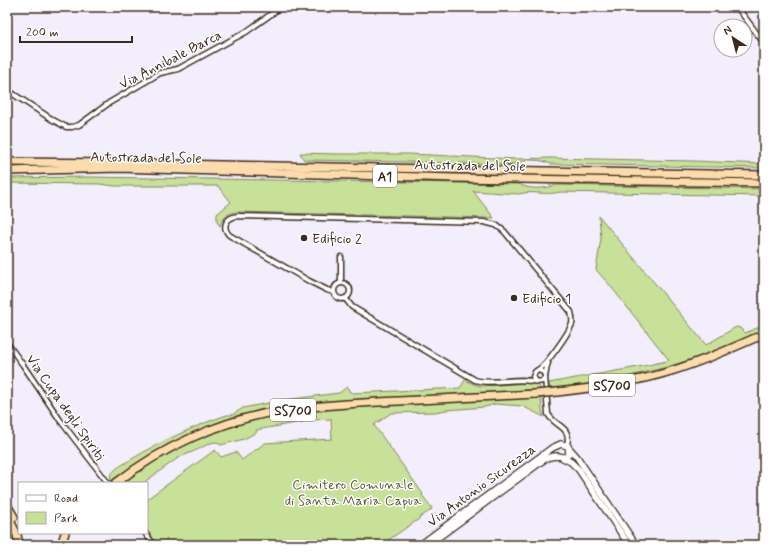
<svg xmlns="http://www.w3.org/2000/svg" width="771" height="552" viewBox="0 0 771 552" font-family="Mynerve,sans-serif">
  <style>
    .green { fill: #c8e198; stroke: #82865b }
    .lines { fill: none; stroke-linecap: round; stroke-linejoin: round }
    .street-casing { stroke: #3b2a1e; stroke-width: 7 }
    .secondary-casing { stroke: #3b2a1e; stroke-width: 8 }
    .highway-casing { stroke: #3b2a1e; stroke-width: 10 }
    .street { stroke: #fff; stroke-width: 4 }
    .secondary { stroke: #fff; stroke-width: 5.5 }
    .highway { stroke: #fcdcac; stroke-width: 7 }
    .highway-bridge-casing { stroke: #3b2a1e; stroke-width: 10; stroke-linecap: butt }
    .highway-bridge { stroke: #fcdcac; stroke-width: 7 }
    .poi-dot { fill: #3b2a1e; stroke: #fff; stroke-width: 1.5 }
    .labels { text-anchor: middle; stroke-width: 3; stroke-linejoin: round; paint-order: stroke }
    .shield { fill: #fff; stroke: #766a62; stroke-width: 1 }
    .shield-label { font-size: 13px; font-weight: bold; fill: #3b2a1e }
    .street-label { font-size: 14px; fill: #3b2a1e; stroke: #fff }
    .poi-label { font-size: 14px; fill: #3b2a1e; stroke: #fff; text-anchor: start }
    .park-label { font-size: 14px; fill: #5e583c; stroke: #fff }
  </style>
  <rect width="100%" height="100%" fill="#f2eefc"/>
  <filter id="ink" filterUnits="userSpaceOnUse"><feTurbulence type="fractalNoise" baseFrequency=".025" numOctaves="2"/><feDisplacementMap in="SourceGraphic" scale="8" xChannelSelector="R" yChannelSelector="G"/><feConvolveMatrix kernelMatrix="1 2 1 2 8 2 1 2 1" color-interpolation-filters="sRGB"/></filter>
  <g filter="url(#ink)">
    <g class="green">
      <path d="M300,153L337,154H409L515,159L549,158L693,161L764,164V168L551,164C540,158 524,160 512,164L304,160Z"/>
      <path d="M88,177L519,184C529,190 545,189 556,185L764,189V196L560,192C546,196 532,190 519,194L473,191L494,218L236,212C228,213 222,218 220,226L217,222V214L231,202L218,186H114L100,184L7,183V178Z"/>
      <path d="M599,216L706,345L736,327L740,328L745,333L764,325V329L746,338L707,354L667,367L613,380L596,381L585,385L549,388V383C588,375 628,370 667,361L669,360L608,283L596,270L601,238Z"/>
      <path d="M465,380L474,384L480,386L533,383L538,385L541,389L333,402L239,415L229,419L157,451L111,481C109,474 112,473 117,468C152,446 188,428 227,415H232L243,408L284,400L339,393L347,387L350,392L353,393L460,388Z"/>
      <polygon points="541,396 542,411 544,417 522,406 495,404 485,407 446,410 435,412 391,413 374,425 423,494 422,495 432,508 431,510 419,518 419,519 381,545 158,545 147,530 147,499 215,450 221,457 236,452 242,460 265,443 332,439 331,419 313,420 256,430 257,432 244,439 221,445 216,442 210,443 199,449 178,458 143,483 121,483 141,469 167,453 202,437 260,418 290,413 329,408"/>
    </g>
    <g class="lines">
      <g class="street-casing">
        <g id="street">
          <polyline points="737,7 764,43"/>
          <polyline points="7,90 53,120 66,127 72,127 79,125 109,103 160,73 178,69 246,32 281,7"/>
          <circle cx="342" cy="291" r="8"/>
          <polyline points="341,283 341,257"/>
          <path d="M333,292L327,290L309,281L229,235C221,226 227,217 238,216L484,222L496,225L504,231L571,312C572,316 573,320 572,324C568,334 547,364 538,370"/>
          <path d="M345,298L352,307L475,380C494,386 517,376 537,382"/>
          <polyline points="7,343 23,365 60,420 108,483"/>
          <path d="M545,375L543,372L538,370L535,372L533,377L537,382L543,381C547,376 545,369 548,363"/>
          <path d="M545,377L548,414C555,427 572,426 567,445"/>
          <polyline points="145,533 154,545"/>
        </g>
      </g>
      <g class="secondary-casing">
        <g id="secondary">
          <polyline points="569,448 577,457 636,545"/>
          <polyline points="563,458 571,462 579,470 629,545"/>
          <path d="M420,545L552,448L561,444L568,446L569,453C566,459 564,457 558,456C553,456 546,458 542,461L428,545"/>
        </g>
      </g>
      <g class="highway-casing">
        <g id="highway">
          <polyline points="7,162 117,163 764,175"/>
          <polyline points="7,171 118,168 455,178 764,183"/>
          <path d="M557,392C594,388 632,383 668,372C701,362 733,348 764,334"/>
          <path d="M116,483C162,447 220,421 278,411C318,405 359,403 399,401C445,399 490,396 536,394"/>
          <polyline points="7,505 14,517"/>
          <polyline points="7,514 17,535 19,545"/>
          <polyline points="61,545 65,533"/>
        </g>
      </g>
      <use href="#street" class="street"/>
      <use href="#secondary" class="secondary"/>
      <use href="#highway" class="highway"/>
      <g class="highway-bridge-casing">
        <polyline id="highway-bridge" points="536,394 557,392"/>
      </g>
      <use href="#highway-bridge" class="highway-bridge"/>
    </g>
  </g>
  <g class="poi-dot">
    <circle cx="304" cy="238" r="4"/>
    <circle cx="514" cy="298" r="4"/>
  </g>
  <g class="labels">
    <g class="shield">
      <rect x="373" y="165" width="24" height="22" rx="3"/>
      <rect x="589" y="374" width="46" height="22" rx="3"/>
      <rect x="270" y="399" width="46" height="22" rx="3"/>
    </g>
    <g class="shield-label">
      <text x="385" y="181">A1</text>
      <text x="612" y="390">SS700</text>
      <text x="293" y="415">SS700</text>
    </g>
    <g class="street-label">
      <text transform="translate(170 59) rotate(-27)" y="5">Via Annibale Barca</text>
      <text transform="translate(146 157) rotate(1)" y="5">Autostrada del Sole</text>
      <text transform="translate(470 165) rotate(1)" y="5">Autostrada del Sole</text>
      <text transform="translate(66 407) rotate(55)" y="5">Via Cupa degli Spiriti</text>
      <text transform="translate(481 485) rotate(-36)" y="5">Via Antonio Sicurezza</text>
    </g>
    <g class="poi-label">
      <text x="312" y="243">Edificio 2</text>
      <text x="522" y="303">Edificio 1</text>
    </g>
    <g class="park-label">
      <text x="353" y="489">Cimitero Comunale<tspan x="353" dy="16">di Santa Maria Capua</tspan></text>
    </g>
  </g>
  <rect width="771" height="552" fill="none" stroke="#fff" stroke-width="24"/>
  <rect x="12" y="12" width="747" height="528" fill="none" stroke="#3b2a1e" stroke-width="1.5" filter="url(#ink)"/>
  <rect x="18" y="482" width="130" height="52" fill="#ffffff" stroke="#b1aaa5"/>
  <rect x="26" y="495" width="20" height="6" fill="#ffffff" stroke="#b1aaa5"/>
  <text x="54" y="502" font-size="12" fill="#3b2a1e">Road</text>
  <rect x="26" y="512" width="20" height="12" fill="#c8e198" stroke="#b1aaa5"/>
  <text x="54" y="522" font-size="12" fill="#3b2a1e">Park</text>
  <g transform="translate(733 38) rotate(324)"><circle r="19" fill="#ffffff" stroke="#b1aaa5"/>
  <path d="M0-3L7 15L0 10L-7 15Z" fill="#3b2a1e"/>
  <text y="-6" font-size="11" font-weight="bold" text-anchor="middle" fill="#3b2a1e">N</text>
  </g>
  <path d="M20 36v6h112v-6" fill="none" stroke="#3b2a1e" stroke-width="2"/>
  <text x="26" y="36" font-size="12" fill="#3b2a1e" stroke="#ffffff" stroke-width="3" paint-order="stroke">200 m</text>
</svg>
